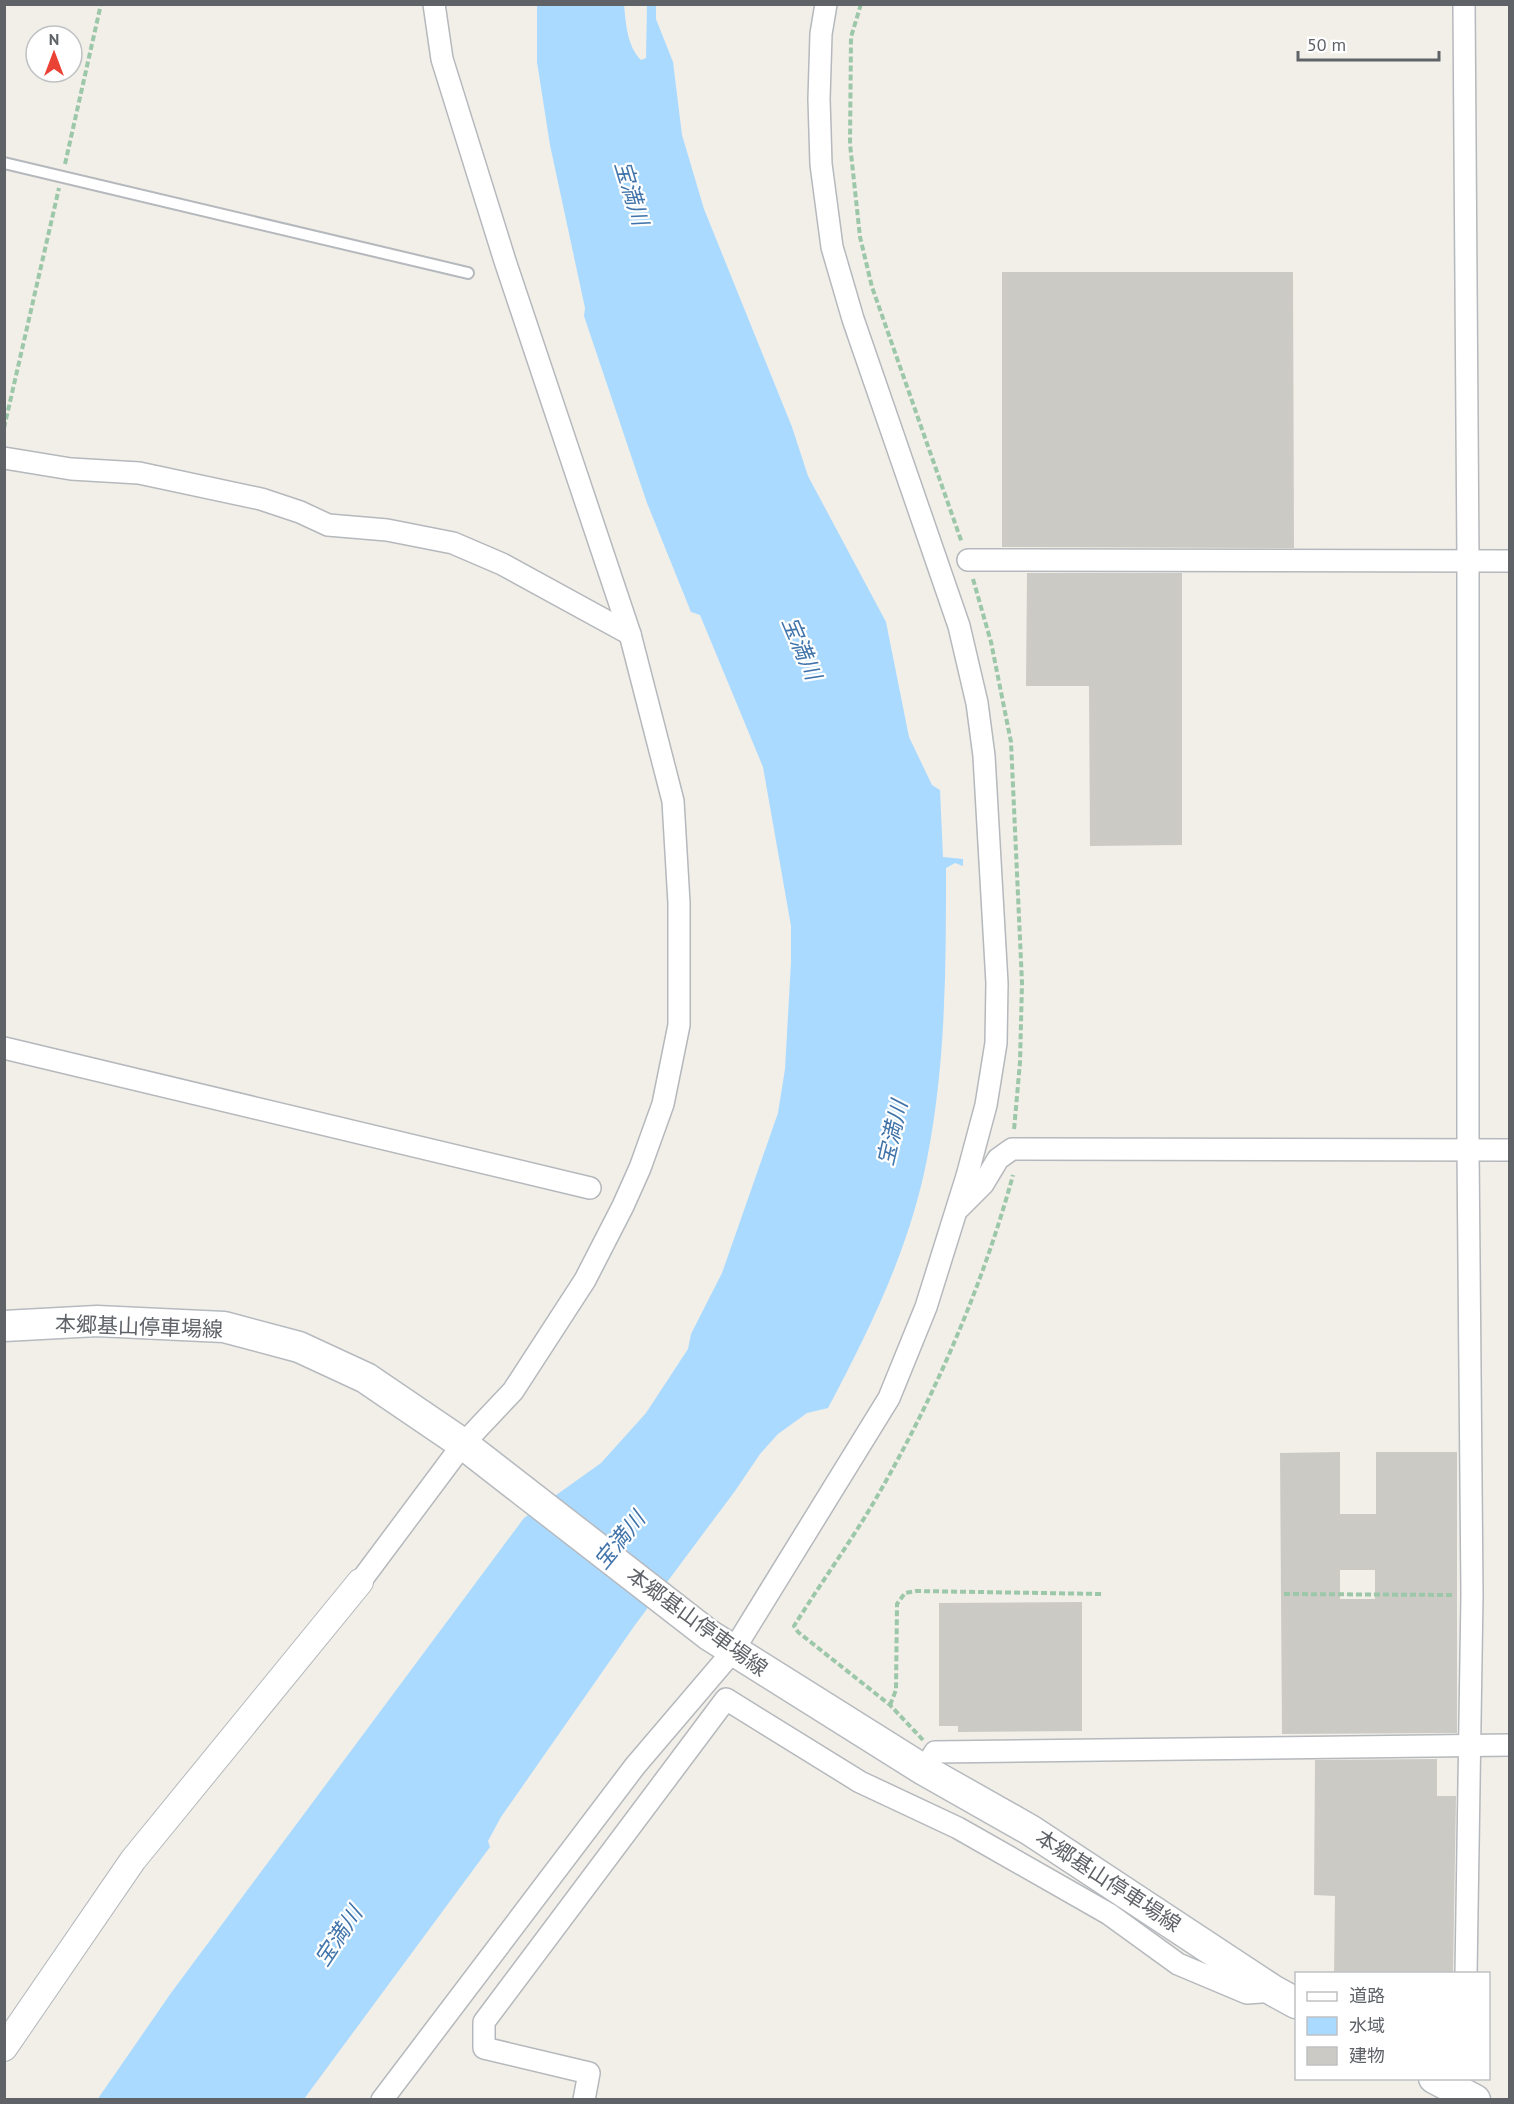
<svg xmlns="http://www.w3.org/2000/svg" width="1514" height="2104" viewBox="0 0 1514 2104" font-family="'PT Sans','Noto Sans JP',sans-serif">
  <style>
    .water { fill: #aadaff }
    .building { fill: #cccac5; fill-rule: evenodd }
    .lines { fill: none; stroke-linecap: round; stroke-linejoin: round }
    .service-casing { stroke: #b5b8bc; stroke-width: 14 }
    .minor-casing { stroke: #b5b8bc; stroke-width: 24 }
    .tertiary-casing { stroke: #b5b8bc; stroke-width: 28 }
    .secondary-casing { stroke: #b6babf; stroke-width: 33 }
    .path { stroke: #9cc7a9; stroke-width: 4; stroke-dasharray: 6 3; stroke-linecap: butt }
    .service { stroke: #fff; stroke-width: 10 }
    .minor { stroke: #fff; stroke-width: 21 }
    .tertiary { stroke: #fff; stroke-width: 26 }
    .secondary { stroke: #fff; stroke-width: 30 }
    .labels { text-anchor: middle; stroke-width: 4.5; stroke-linejoin: round; paint-order: stroke }
    .street-label { font-size: 21px; fill: #5f6368; stroke: #fff }
    .water-label { font-size: 22px; font-style: italic; fill: #4174aa; stroke: #fff }
  </style>
  <rect width="100%" height="100%" fill="#f1efe8"/>
  <path class="water" d="M537,5H624C626,24 627,46 641,60L646,58L647,5H656V19L673,62L682,135L704,209L792,427L808,476L886,622L909,737L932,785L940,790L943,857L963,859V866L955,863L946,868C946,966 946,1063 927,1159C910,1247 870,1329 828,1408L807,1413L778,1434L760,1454L735,1491L635,1625L501,1817L488,1841L490,1847L304,2099L97,2100L171,1993L524,1518L601,1463L646,1413L688,1349L691,1334L722,1273L778,1113L785,1069L791,962V926L763,767L700,615L691,612L647,503L584,316L585,308L550,145L537,62Z"/>
  <g class="building">
    <polygon points="1002,272 1293,272 1294,548 1002,547"/>
    <polygon points="1027,573 1182,573 1182,845 1090,846 1089,686 1026,686"/>
    <path d="M1340,1452V1514H1376V1452H1457V1733L1282,1734L1280,1453ZM1340,1570H1375V1599H1340Z"/>
    <polygon points="1082,1602 1082,1731 958,1732 958,1726 939,1726 939,1603"/>
    <polygon points="1437,1759 1437,1796 1456,1796 1453,1974 1334,1974 1335,1896 1314,1895 1315,1760"/>
  </g>
  <g class="lines">
    <g class="service-casing">
      <polyline id="service" points="4,163 468,273"/>
    </g>
    <g class="minor-casing">
      <g id="minor">
        <polyline points="1464,4 1468,561 1468,1149 1472,1595 1466,1974"/>
        <polyline points="4,458 71,469 139,473 261,499 300,512 328,525 387,530 453,543 502,564 630,634"/>
        <polyline points="968,560 1510,561"/>
        <polyline points="4,1048 590,1188"/>
        <polyline points="959,1208 983,1184 998,1159 1012,1149 1510,1150"/>
        <polyline points="360,1582 463,1444 513,1391 585,1280 623,1206 640,1168 663,1104 679,1025 679,903 673,801 630,634 505,261 442,59 434,4"/>
        <polyline points="924,1770 935,1752 1510,1745"/>
        <polyline points="382,2100 635,1766 733,1651 889,1398 926,1307 967,1176 986,1105 996,1043 997,983 984,756 977,703 959,626 853,319 832,247 821,164 819,99 821,34 826,4"/>
        <polyline points="584,2100 589,2073 484,2048 484,2022 726,1699 860,1782 958,1828 1109,1914 1178,1964 1247,1993 1274,1991"/>
      </g>
    </g>
    <g class="tertiary-casing">
      <polyline id="tertiary" points="4,2048 133,1860 360,1582"/>
    </g>
    <g class="secondary-casing">
      <g id="secondary">
        <polyline points="4,1326 97,1321 224,1327 299,1347 366,1378 463,1444 709,1635 924,1770 1030,1830 1274,1991 1296,2003"/>
        <polyline points="1434,2078 1475,2100"/>
      </g>
    </g>
    <g class="path">
      <polyline points="861,4 851,37 850,144 860,237 872,287 962,543"/>
      <polyline points="65,164 101,4"/>
      <polyline points="4,428 59,188"/>
      <polyline points="973,579 991,642 1011,742 1022,983 1020,1062 1014,1130"/>
      <polyline points="1284,1594 1454,1595"/>
      <polyline points="890,1705 896,1690 897,1604 905,1593 916,1591 1102,1594"/>
      <path d="M923,1740L890,1705L798,1632L794,1626C819,1586 847,1547 871,1507C931,1405 982,1289 1013,1175"/>
    </g>
    <use href="#service" class="service"/>
    <use href="#minor" class="minor"/>
    <use href="#tertiary" class="tertiary"/>
    <use href="#secondary" class="secondary"/>
  </g>
  <g class="labels">
    <g class="street-label">
      <text transform="translate(139 1327) rotate(2)" y="7">本郷基山停車場線</text>
      <text transform="translate(697 1622) rotate(36)" y="7">本郷基山停車場線</text>
      <text transform="translate(1108 1881) rotate(33)" y="7">本郷基山停車場線</text>
    </g>
    <g class="water-label">
      <text transform="translate(632 193) rotate(73)" y="8">宝満川</text>
      <text transform="translate(802 648) rotate(67)" y="8">宝満川</text>
      <text transform="translate(892 1133) rotate(-77)" y="8">宝満川</text>
      <text transform="translate(619 1540) rotate(-51)" y="8">宝満川</text>
      <text transform="translate(338 1936) rotate(-56)" y="8">宝満川</text>
    </g>
  </g>
  <rect width="1514" height="2104" fill="none" stroke="#5f6368" stroke-width="12"/>
  <rect x="1295" y="1972" width="195" height="108" fill="#ffffff" stroke="#bfc1c3" stroke-width="1.5"/>
  <rect x="1307" y="1992" width="30" height="9" fill="#ffffff" stroke="#bfc1c3" stroke-width="1.5"/>
  <text x="1349" y="2002" font-size="18" fill="#5f6368">道路</text>
  <rect x="1307" y="2017" width="30" height="18" fill="#aadaff" stroke="#bfc1c3" stroke-width="1.5"/>
  <text x="1349" y="2032" font-size="18" fill="#5f6368">水域</text>
  <rect x="1307" y="2047" width="30" height="18" fill="#cccac5" stroke="#bfc1c3" stroke-width="1.5"/>
  <text x="1349" y="2062" font-size="18" fill="#5f6368">建物</text>
  <g transform="translate(54 54)"><circle r="28" fill="#ffffff" stroke="#bfc1c3" stroke-width="1.5"/>
  <path d="M0-4.5L10 22L0 15L-10 22Z" fill="#ea4335"/>
  <text y="-9" font-size="16" font-weight="bold" text-anchor="middle" fill="#5f6368">N</text>
  </g>
  <path d="M1298 51v9h141v-9" fill="none" stroke="#5f6368" stroke-width="3"/>
  <text x="1307" y="51" font-size="18" fill="#5f6368" stroke="#ffffff" stroke-width="4.5" paint-order="stroke">50 m</text>
</svg>
